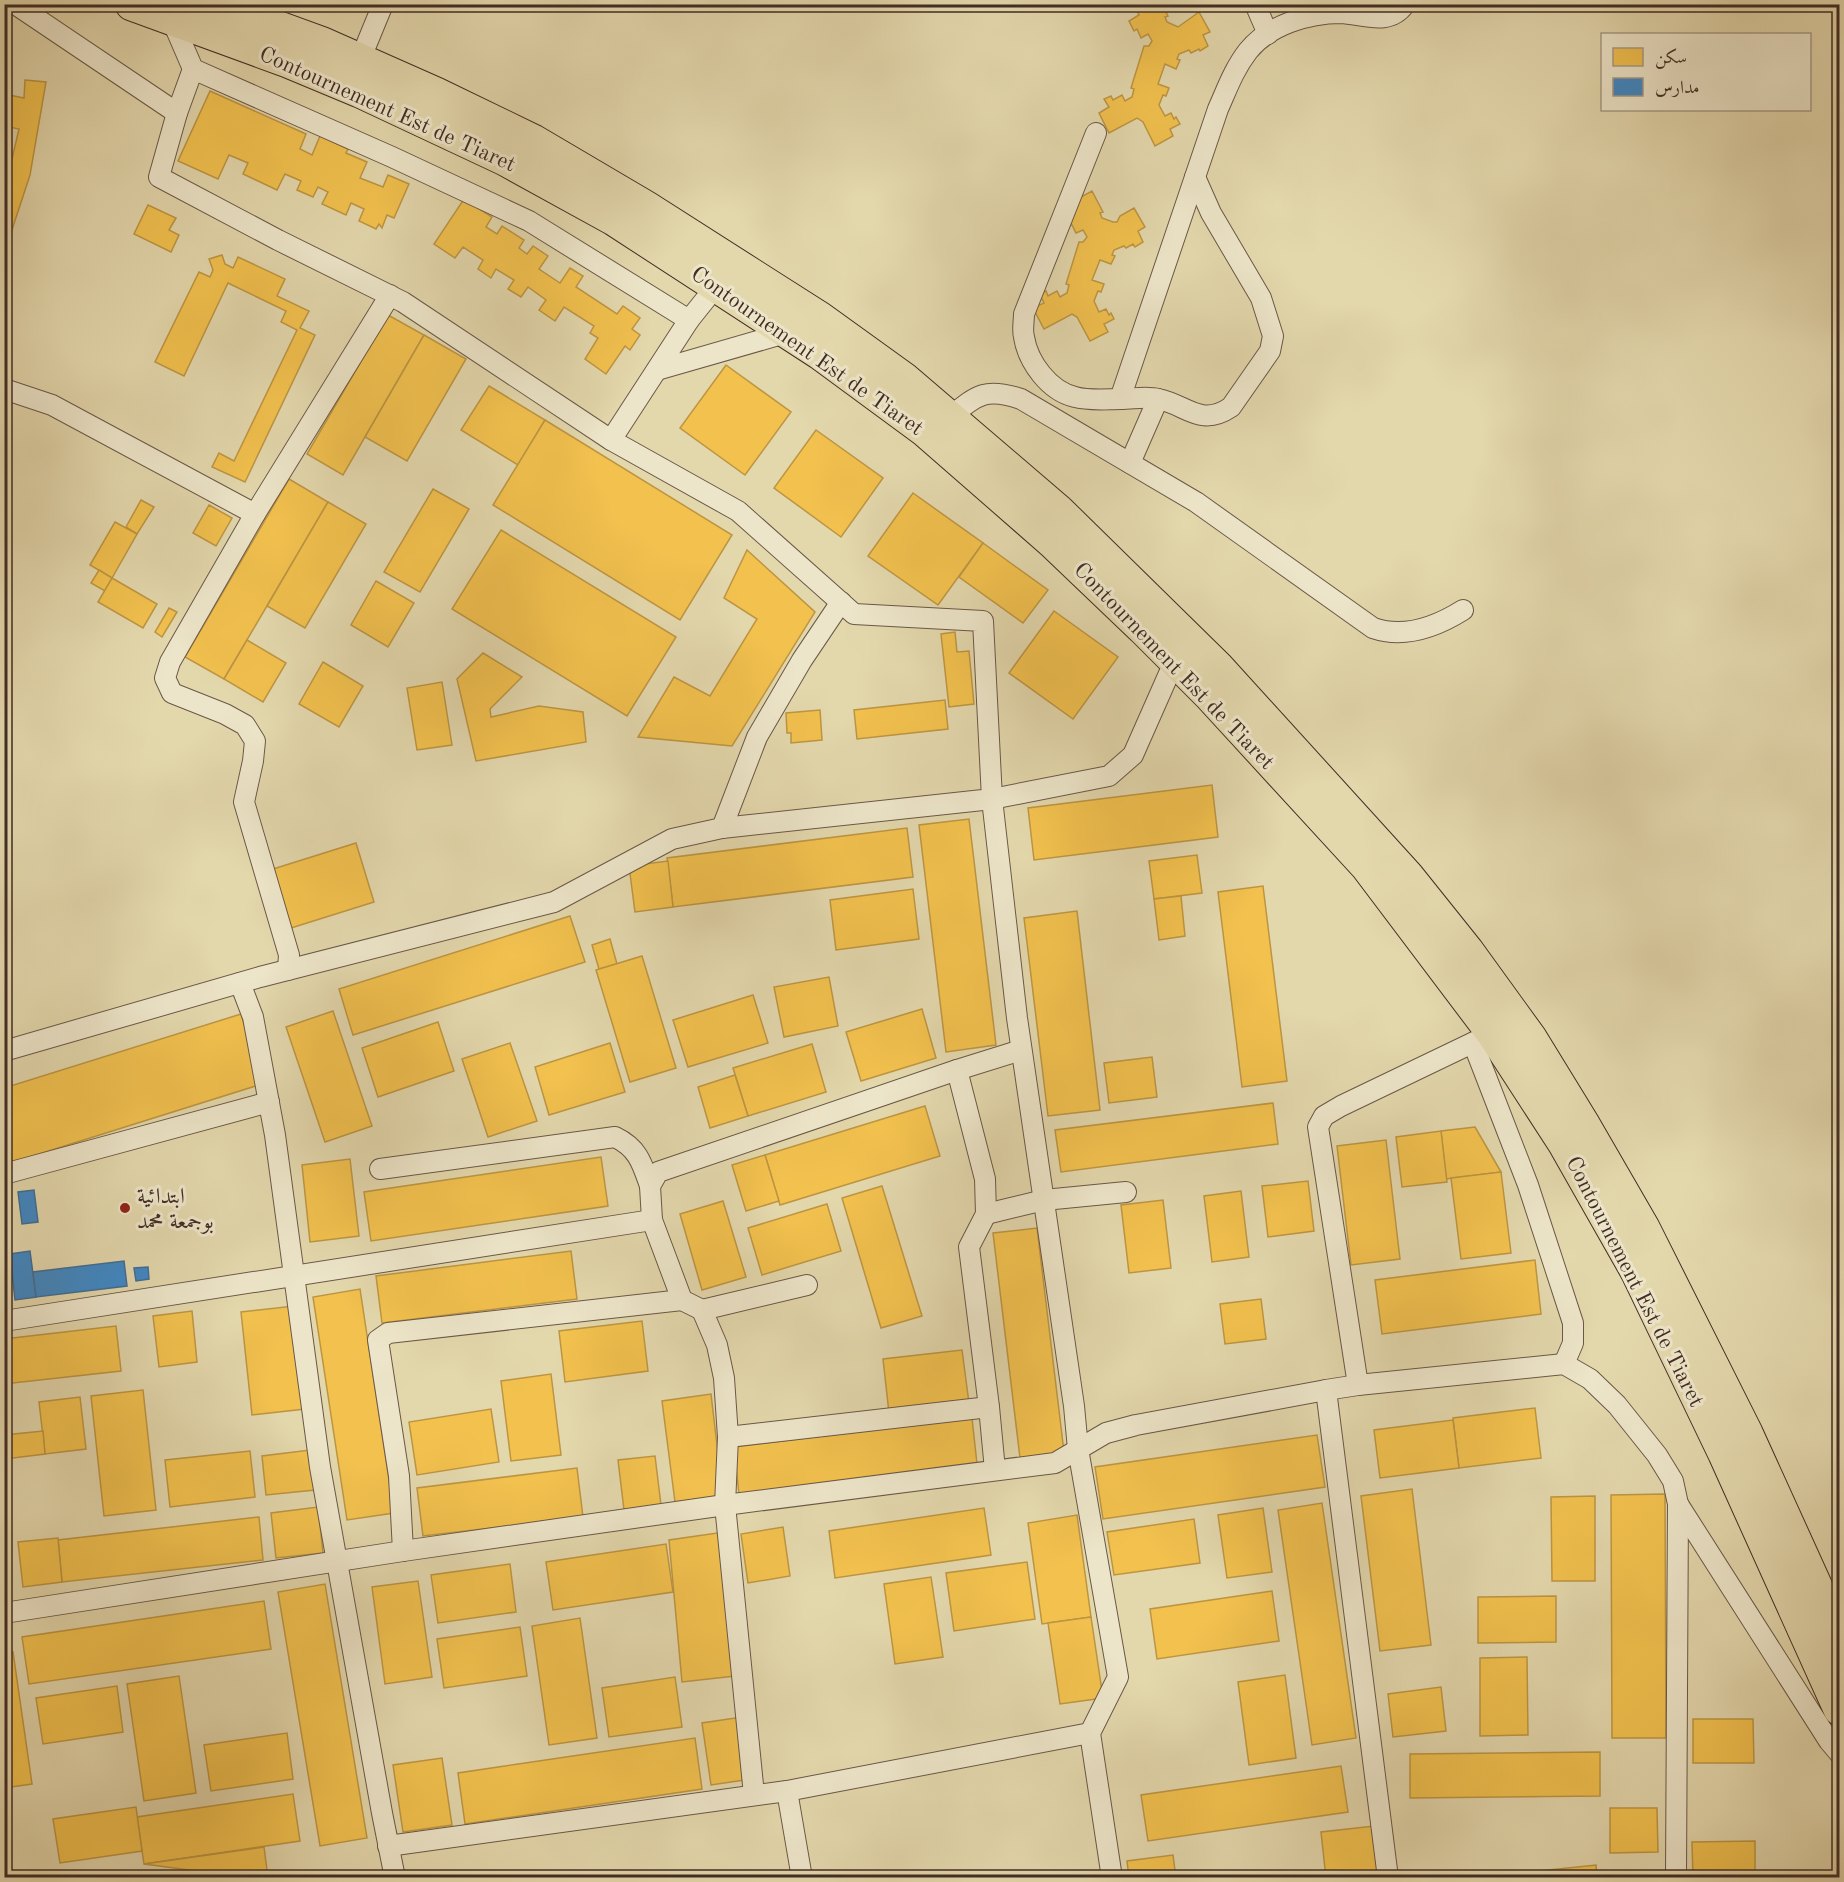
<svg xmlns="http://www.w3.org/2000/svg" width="1844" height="1882" viewBox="0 0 1844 1882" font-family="'Old Standard TT',Amiri,serif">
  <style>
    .homes { fill: #f2c14e; stroke: #bd9542; stroke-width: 1.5 }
    .schools { fill: #3f88c5; stroke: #406d95; stroke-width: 1.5 }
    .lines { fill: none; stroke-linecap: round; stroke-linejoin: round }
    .street-casing { stroke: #6a5847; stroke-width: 22 }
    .highway-casing { stroke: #422d25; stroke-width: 35 }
    .street { stroke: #ede5c9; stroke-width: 20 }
    .highway { stroke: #e3d7ac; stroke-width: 33 }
    .poi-dot { fill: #8f2418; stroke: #ede5c9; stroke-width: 2 }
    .labels { text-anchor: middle; stroke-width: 6; stroke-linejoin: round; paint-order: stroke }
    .street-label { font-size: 22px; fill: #422d25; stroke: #ede5c9 }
    .poi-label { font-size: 22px; fill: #422d25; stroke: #ede5c9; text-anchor: start }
  </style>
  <rect width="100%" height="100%" fill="#e3d7ac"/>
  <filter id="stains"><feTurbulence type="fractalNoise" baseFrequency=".00333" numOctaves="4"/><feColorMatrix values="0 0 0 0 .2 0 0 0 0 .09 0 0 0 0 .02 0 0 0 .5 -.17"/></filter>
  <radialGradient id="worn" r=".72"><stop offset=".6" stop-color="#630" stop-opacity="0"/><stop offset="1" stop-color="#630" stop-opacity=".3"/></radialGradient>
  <g class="homes">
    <polygon points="1140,4 1162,4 1168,16 1165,17 1167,22 1178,27 1199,12 1210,32 1203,35 1208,46 1200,51 1199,49 1191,53 1189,50 1179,54 1177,59 1180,60 1176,69 1165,64 1158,84 1169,88 1166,96 1163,95 1159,105 1165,116 1171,113 1174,119 1176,117 1180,124 1170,129 1173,136 1155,146 1143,122 1137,118 1109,133 1099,113 1109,107 1104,99 1111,96 1113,100 1122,95 1125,101 1132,97 1134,89 1131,88 1144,46 1149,46 1152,41 1148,34 1141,38 1137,29 1134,31 1129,21 1139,15 1135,7"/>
    <polygon points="25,80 46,82 30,175 4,254 4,161 11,163 19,129 4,126 4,94 24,98"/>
    <polygon points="210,91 306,134 300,149 312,155 320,136 348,149 346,153 367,162 360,178 383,187 388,175 409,184 394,218 387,215 382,228 379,224 376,229 359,221 364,209 351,203 346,215 322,204 328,192 318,187 313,197 297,190 301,181 285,174 277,190 243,174 248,163 229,155 218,179 178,161"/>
    <polygon points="1092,191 1103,212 1100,213 1102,218 1113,222 1117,222 1120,216 1134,208 1145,227 1138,231 1143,242 1135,247 1133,244 1126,248 1124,246 1114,250 1112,255 1115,256 1111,264 1100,260 1092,280 1104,284 1101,292 1098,291 1094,301 1099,312 1106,309 1109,315 1111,313 1114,319 1104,324 1108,332 1090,341 1077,317 1072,314 1044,329 1033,308 1044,303 1040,295 1046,291 1048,296 1057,291 1060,297 1067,293 1069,285 1066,284 1079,242 1083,242 1087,237 1083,230 1076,233 1072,225 1069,226 1070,203"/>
    <polygon points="464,199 492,217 486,227 497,234 502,226 524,240 519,248 527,254 533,246 548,256 539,269 560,283 570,268 583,276 576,287 617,314 623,306 640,318 632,329 640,335 630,350 625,346 606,374 585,359 598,338 590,333 594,326 564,307 555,321 539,310 546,300 528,287 521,297 508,289 514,280 496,269 491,278 478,269 483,260 463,247 455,258 434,244"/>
    <polygon points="148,205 176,218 169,230 179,235 171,252 134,234"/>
    <polygon points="222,255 225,264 233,268 238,257 285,279 277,296 309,311 300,328 315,335 245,482 212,467 219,453 234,461 297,330 281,322 286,311 228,283 184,376 155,362 199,272 210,277 213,270 209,259"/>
    <polygon points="388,315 424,335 343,475 307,454"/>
    <polygon points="424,335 466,359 407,461 365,437"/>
    <polygon points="726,365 791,412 745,475 680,428"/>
    <polygon points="489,386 545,420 518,465 461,430"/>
    <polygon points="545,420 732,535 680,620 493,505"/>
    <polygon points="816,430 883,478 841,537 774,488"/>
    <polygon points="289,479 328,502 224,679 185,657"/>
    <polygon points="433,489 469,509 420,592 384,572"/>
    <polygon points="913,493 983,543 938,605 868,556"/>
    <polygon points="141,500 154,507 137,534 126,527"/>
    <polygon points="328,502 366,524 305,628 267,606"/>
    <polygon points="209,505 232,518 216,546 193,533"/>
    <polygon points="115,522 137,534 112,578 90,565"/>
    <polygon points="501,530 676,637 627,716 452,609"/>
    <polygon points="983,543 1048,590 1023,623 959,577"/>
    <polygon points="747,550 815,612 732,746 638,737 674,677 710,696 757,619 724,598"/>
    <polygon points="99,570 112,578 105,591 91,583"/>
    <polygon points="112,578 157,604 143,628 98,602"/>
    <polygon points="376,581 414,603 388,647 351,625"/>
    <polygon points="169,608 177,612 162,637 155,632"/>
    <polygon points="1054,611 1118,657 1073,719 1009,673"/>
    <polygon points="955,632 957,652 969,651 974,704 949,707 941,634"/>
    <polygon points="247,640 286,663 263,702 224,679"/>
    <polygon points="483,653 522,677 490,709 491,717 539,706 583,712 586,742 476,761 457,679"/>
    <polygon points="323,662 363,686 339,727 299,704"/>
    <polygon points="442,682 452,745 417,750 407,688"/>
    <polygon points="945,700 948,729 857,739 854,710"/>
    <polygon points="820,710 822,740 791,743 791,733 787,733 786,713"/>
    <polygon points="1212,785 1218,837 1034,860 1028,808"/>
    <polygon points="969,819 996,1045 946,1052 919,825"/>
    <polygon points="907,828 913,877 673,907 667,858"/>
    <polygon points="356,843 374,902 291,928 273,869"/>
    <polygon points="1197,855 1202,893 1154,899 1149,861"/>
    <polygon points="668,861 673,907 635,912 629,866"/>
    <polygon points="1263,886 1287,1081 1242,1087 1218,892"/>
    <polygon points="913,889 919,939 836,950 830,900"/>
    <polygon points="1181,896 1185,936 1159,940 1154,899"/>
    <polygon points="1077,911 1100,1110 1048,1116 1024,918"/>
    <polygon points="570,916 585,962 353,1035 339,989"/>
    <polygon points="610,939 617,964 599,969 592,945"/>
    <polygon points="642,956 676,1068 630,1082 596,970"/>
    <polygon points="829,977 838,1026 784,1037 774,987"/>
    <polygon points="753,995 768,1043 688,1067 673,1020"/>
    <polygon points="922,1009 936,1058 861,1081 846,1032"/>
    <polygon points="333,1011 372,1126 325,1142 286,1027"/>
    <polygon points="241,1014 262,1084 4,1165 4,1088"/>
    <polygon points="438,1022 454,1071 378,1097 362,1048"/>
    <polygon points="510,1043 537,1121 488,1137 462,1059"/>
    <polygon points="610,1043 625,1092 549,1115 535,1067"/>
    <polygon points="812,1044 826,1092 748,1116 733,1068"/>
    <polygon points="1152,1057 1157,1097 1109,1103 1104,1063"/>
    <polygon points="735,1075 748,1116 710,1128 698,1087"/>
    <polygon points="1273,1103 1278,1144 1061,1172 1055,1130"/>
    <polygon points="925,1106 940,1156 780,1205 765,1155"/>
    <polygon points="1475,1127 1501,1172 1446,1179 1441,1131"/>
    <polygon points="1441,1131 1447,1182 1402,1187 1396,1137"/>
    <polygon points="1386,1140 1400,1259 1351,1265 1337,1146"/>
    <polygon points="765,1155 779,1201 746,1211 732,1165"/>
    <polygon points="601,1157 608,1206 371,1241 364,1192"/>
    <polygon points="350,1159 359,1236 310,1242 302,1165"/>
    <polygon points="1501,1172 1511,1253 1461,1259 1451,1178"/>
    <polygon points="1308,1181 1314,1231 1268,1237 1262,1186"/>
    <polygon points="882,1186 922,1316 881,1328 842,1198"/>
    <polygon points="1241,1191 1249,1257 1212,1262 1204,1196"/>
    <polygon points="1163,1200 1171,1268 1129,1273 1121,1205"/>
    <polygon points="723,1201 746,1277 702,1290 680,1214"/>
    <polygon points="827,1204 841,1251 762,1275 748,1228"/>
    <polygon points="1037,1228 1064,1452 1020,1458 993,1233"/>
    <polygon points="571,1251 577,1299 382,1323 376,1276"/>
    <polygon points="1535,1260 1541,1314 1382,1334 1375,1280"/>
    <polygon points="360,1289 394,1513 347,1520 313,1297"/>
    <polygon points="1261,1299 1266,1339 1225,1344 1220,1304"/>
    <polygon points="294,1306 305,1409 252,1415 241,1312"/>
    <polygon points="192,1311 197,1362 159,1367 153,1316"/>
    <polygon points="642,1321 648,1371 565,1382 559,1331"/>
    <polygon points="116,1326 121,1371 4,1384 4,1339"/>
    <polygon points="962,1350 969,1403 889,1413 883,1359"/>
    <polygon points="551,1374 561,1455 511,1461 501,1381"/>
    <polygon points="143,1390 156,1510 104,1516 91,1396"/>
    <polygon points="711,1394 723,1496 675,1502 662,1401"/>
    <polygon points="80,1397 86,1449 45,1454 39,1402"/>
    <polygon points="1535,1408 1541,1458 1459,1468 1453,1418"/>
    <polygon points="491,1409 499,1462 417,1475 409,1422"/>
    <polygon points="972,1418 977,1464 739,1494 734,1447"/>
    <polygon points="1453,1420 1459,1468 1380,1478 1374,1430"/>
    <polygon points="43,1431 45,1454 5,1459 4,1435"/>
    <polygon points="1317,1435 1325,1487 1103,1519 1095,1467"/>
    <polygon points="310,1450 315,1490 266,1495 262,1456"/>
    <polygon points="250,1451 255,1497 170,1507 165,1460"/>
    <polygon points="655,1456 661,1505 624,1510 618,1460"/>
    <polygon points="577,1468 583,1517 423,1536 417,1488"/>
    <polygon points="1412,1489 1431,1645 1380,1651 1361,1496"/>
    <polygon points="1665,1494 1666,1738 1612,1738 1611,1495"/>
    <polygon points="1595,1496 1595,1581 1552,1581 1551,1497"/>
    <polygon points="1322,1503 1356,1738 1312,1745 1278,1510"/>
    <polygon points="318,1507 323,1553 276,1558 271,1513"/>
    <polygon points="984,1508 991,1555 835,1578 829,1531"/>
    <polygon points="1263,1508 1272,1572 1227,1578 1218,1515"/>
    <polygon points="1077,1515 1091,1617 1042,1624 1028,1523"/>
    <polygon points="259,1517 263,1560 62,1582 58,1540"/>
    <polygon points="1194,1519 1200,1563 1114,1575 1107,1532"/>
    <polygon points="783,1527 790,1576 748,1583 741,1534"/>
    <polygon points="724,1532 735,1676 682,1682 669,1540"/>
    <polygon points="58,1538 62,1582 23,1587 18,1542"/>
    <polygon points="666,1544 673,1592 553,1610 546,1562"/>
    <polygon points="5,1552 9,1588 4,1589 4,1553"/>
    <polygon points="1027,1562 1035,1619 954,1631 946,1573"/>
    <polygon points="510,1564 516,1612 438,1623 431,1575"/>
    <polygon points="931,1577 943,1657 895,1664 884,1584"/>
    <polygon points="418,1581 432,1677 385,1684 372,1587"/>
    <polygon points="325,1584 367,1838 320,1846 278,1592"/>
    <polygon points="1272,1591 1279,1641 1157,1659 1150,1609"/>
    <polygon points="1556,1596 1556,1642 1478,1643 1478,1597"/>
    <polygon points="264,1601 271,1649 29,1684 22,1637"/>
    <polygon points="1091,1617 1103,1698 1060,1704 1048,1623"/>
    <polygon points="580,1618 597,1738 549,1745 532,1626"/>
    <polygon points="520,1627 527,1676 444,1688 437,1639"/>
    <polygon points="13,1652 32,1784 4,1788 4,1654"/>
    <polygon points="1527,1657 1528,1735 1480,1736 1480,1658"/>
    <polygon points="1285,1675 1296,1758 1249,1765 1238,1682"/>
    <polygon points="179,1676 196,1793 144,1801 127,1684"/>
    <polygon points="675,1677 682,1727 609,1737 602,1688"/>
    <polygon points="117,1686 123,1732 43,1744 36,1698"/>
    <polygon points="1441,1687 1446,1731 1393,1737 1388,1694"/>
    <polygon points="742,1717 751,1779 711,1785 702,1723"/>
    <polygon points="1693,1719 1753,1719 1754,1763 1693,1763"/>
    <polygon points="287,1733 293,1779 211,1791 204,1745"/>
    <polygon points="695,1738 702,1789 465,1824 458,1773"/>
    <polygon points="1600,1752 1600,1796 1410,1798 1410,1754"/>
    <polygon points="442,1758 452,1825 403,1832 393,1765"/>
    <polygon points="1341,1766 1348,1812 1148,1841 1141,1795"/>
    <polygon points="293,1794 300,1841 144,1864 137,1817"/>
    <polygon points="136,1807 142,1851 60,1863 53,1819"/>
    <polygon points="1610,1808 1657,1808 1658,1852 1610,1853"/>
    <polygon points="1374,1826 1379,1878 1326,1878 1321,1832"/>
    <polygon points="1755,1841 1755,1878 1693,1878 1692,1842"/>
    <polygon points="264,1847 268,1878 249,1878 144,1864"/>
    <polygon points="1173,1855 1176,1878 1129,1878 1127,1861"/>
    <polygon points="1596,1865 1597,1878 1481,1878 1481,1877"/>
    <polygon points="1313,1872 1314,1878 1272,1878"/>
  </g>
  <g class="schools">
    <polygon points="34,1190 38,1222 22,1224 18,1192"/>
    <polygon points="30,1251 36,1297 15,1300 10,1254"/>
    <polygon points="124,1261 127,1286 36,1297 33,1272"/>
    <polygon points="148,1267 149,1279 136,1281 134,1268"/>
  </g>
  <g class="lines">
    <g class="street-casing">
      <g id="street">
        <polyline points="15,4 177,113"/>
        <polyline points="1255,4 1268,34"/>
        <polyline points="171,18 193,69 392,157 529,221 689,320 717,285"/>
        <polyline points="360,60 383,4"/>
        <polyline points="193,69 177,113 159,177 278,240 403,302 611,440 689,320"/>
        <path d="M1096,133L1024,314C1024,321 1022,330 1024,337C1028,362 1049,391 1075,397C1089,401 1107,399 1121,399C1133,399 1147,396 1158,399C1186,404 1200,428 1231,407L1270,351L1273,336L1261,298L1211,213L1195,177"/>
        <polyline points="657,370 789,332"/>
        <polyline points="4,389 52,405 255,514"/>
        <path d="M1120,399L1218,109C1227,89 1234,69 1248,51C1269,25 1308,13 1341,13C1363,14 1389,27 1405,4"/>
        <path d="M949,418C977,395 985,387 1021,399L1196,502L1373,628C1405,639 1436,627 1463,610"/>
        <polyline points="1130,463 1158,399"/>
        <polyline points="722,828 757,737 802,660 841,602"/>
        <polyline points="288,970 289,955 244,802 253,761 255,741 245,725 225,714 172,693 165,678 170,662 255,514 390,295"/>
        <polyline points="240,983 253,1017 275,1135 320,1467 382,1813 395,1878"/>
        <polyline points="1473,1043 1528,1185 1573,1323 1573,1343 1564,1364"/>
        <polyline points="4,1051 260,977 554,902 672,839 722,828 992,799 983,621 854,614 738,511 611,440"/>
        <polyline points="957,1070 985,1179 986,1214 969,1247 989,1407 995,1470"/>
        <path d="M380,1169L615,1137C638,1148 642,1163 650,1186"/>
        <polyline points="4,1174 269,1102"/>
        <polyline points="986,1214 1044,1200 1126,1192"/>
        <polyline points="652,1220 650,1186 658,1172 957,1070 1021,1050"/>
        <polyline points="702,1310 807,1285"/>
        <polyline points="4,1321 652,1220 682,1300 702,1310 717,1345 724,1378 728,1437 725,1505 754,1795"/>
        <polyline points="1358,1385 1318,1127 1324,1116 1341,1106 1493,1033"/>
        <polyline points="1326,1390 1358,1385 1564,1364 1590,1379 1617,1405 1657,1455 1673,1481 1678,1504 1676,1878"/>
        <polyline points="728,1437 989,1407"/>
        <polyline points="1678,1504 1829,1741 1840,1754"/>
        <polyline points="403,1551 399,1476 378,1340 388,1333 682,1300"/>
        <polyline points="4,1613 403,1551 725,1505 1055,1463 1106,1433 1136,1425 1326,1390 1388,1878"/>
        <polyline points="787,1791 802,1878"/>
        <polyline points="388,1846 787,1791 1090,1733"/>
        <polyline points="4,1877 6,1878"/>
        <polyline points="1112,1878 1090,1733 1118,1677 1078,1449 1074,1406 1017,1018 992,799 1109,776 1133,755 1175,660"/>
      </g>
    </g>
    <g class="highway-casing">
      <g id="highway">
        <polyline points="132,4 288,61 360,91 505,159 614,219 820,353 926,431 1053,542 1143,628 1210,695 1367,866 1493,1033 1565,1144 1637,1271 1725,1454 1840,1709"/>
        <polyline points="213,4 323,44 436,94 533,141 645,207 819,318 905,380 1058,511 1218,668 1407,876 1467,951 1530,1038 1584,1126 1643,1228 1746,1433 1840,1640"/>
      </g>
    </g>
    <use href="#street" class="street"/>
    <use href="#highway" class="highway"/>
  </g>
  <circle class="poi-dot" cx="125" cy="1208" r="6"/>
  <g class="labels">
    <g class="street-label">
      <text transform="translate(388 108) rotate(24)" y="8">Contournement Est de Tiaret</text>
      <text transform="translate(808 350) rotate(35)" y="8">Contournement Est de Tiaret</text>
      <text transform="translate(1175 665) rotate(46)" y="8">Contournement Est de Tiaret</text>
      <text transform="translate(1636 1281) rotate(63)" y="8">Contournement Est de Tiaret</text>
    </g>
    <g class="poi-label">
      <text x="137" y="1203">ابتدائية<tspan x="137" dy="25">بوجمعة محمد</tspan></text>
    </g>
  </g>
  <rect width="1844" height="1882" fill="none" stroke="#e3d7ac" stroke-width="24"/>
  <rect x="6" y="6" width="1832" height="1870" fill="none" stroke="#422d25" stroke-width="3"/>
  <rect x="12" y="12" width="1820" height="1858" fill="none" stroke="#422d25" stroke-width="1.5"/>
  <rect x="1601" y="33" width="210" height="78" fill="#ede5c9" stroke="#a99b87" stroke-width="1.5"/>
  <rect x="1613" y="48" width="30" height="18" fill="#f2c14e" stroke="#a99b87" stroke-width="1.5"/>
  <text x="1655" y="63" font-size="18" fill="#422d25">سكن</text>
  <rect x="1613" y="78" width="30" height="18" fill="#3f88c5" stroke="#a99b87" stroke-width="1.5"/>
  <text x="1655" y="93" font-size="18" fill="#422d25">مدارس</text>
  <rect width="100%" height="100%" filter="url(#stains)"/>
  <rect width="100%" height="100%" fill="url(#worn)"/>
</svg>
